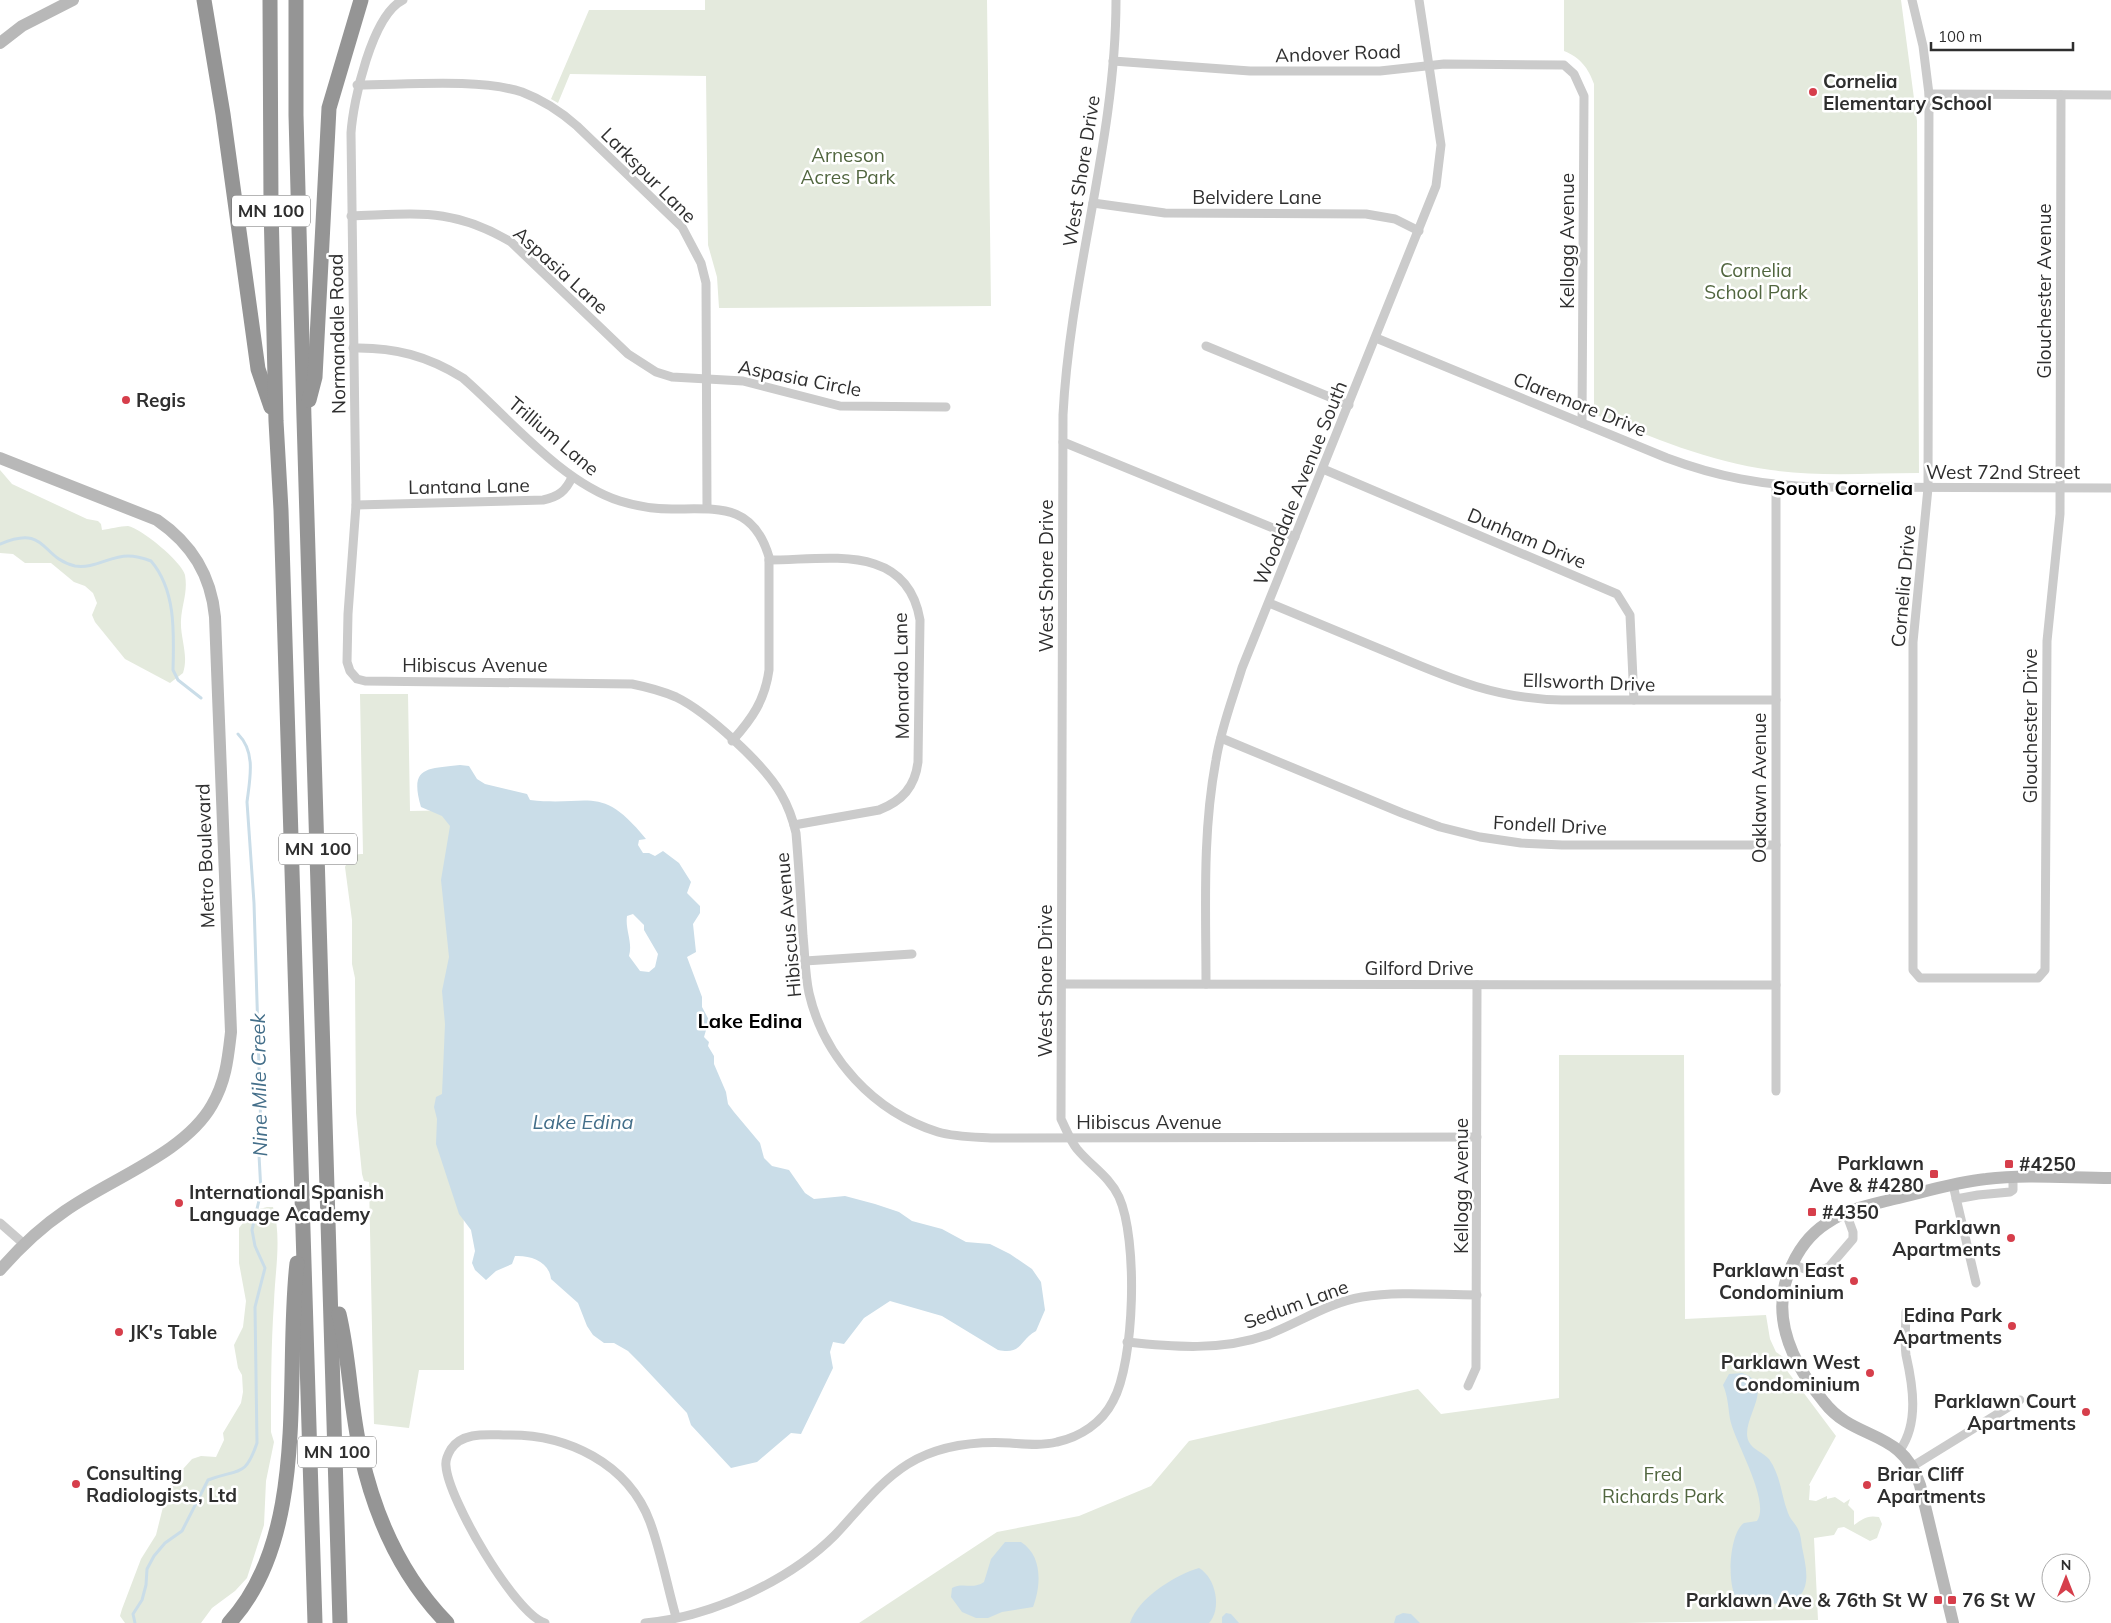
<svg xmlns="http://www.w3.org/2000/svg" width="2111" height="1623" viewBox="0 0 2111 1623" font-family="Mulish,sans-serif">
  <style>
    .green { fill: #e4eadd }
    .water { fill: #cadde8; fill-rule: evenodd }
    .lines { fill: none; stroke-linecap: round; stroke-linejoin: round }
    .stream { stroke: #cadde8; stroke-width: 3 }
    .street { stroke: #cbcbcb; stroke-width: 9 }
    .secondary { stroke: #b8b8b8; stroke-width: 12 }
    .highway { stroke: #959595; stroke-width: 15 }
    .poi-dot { fill: #d63e4b; stroke: #fff; stroke-width: 2 }
    .labels { text-anchor: middle; stroke-width: 5; stroke-linejoin: round; paint-order: stroke }
    .shield { fill: #fff; stroke: #6d6d6d; stroke-width: 1 }
    .shield-label { font-size: 18px; font-weight: bold; fill: #2e2e2e }
    .street-label { font-size: 19px; fill: #2e2e2e; stroke: #fff }
    .poi-label { font-size: 19px; font-weight: bold; fill: #2e2e2e; stroke: #fff; text-anchor: start }
    .park-label { font-size: 19px; fill: #51663f; stroke: #fff }
    .neighbourhood-label { font-size: 20px; font-weight: bold; fill: #000; stroke: #fff }
    .water-label { font-size: 20px; font-style: italic; fill: #436e89; stroke: #fff }
  </style>
  <rect width="100%" height="100%" fill="#fff"/>
  <g class="green">
    <polygon points="705,0 987,0 991,306 719,308 717,277 708,245 706,76 570,74 558,103 551,99 589,10 705,10"/>
    <path d="M1564,0H1901L1917,121L1919,473C1870,473 1819,477 1771,470C1709,462 1652,437 1594,414V84C1588,68 1581,58 1564,51Z"/>
    <path d="M0,470L12,484L87,519L98,521L101,524L102,530C110,529 120,526 128,526C141,528 182,562 185,575C188,592 182,604 181,620C180,638 189,655 183,673L170,683L125,659L95,622L92,615L97,603L93,593L85,586L74,582L51,563H25L13,554L0,553Z"/>
    <path d="M360,694H408L410,811L463,810L464,1370H419L409,1428L374,1424L369,1182L364,1181L362,1174L356,1113L355,978L352,964V920L345,867C348,859 355,853 363,854Z"/>
    <path d="M1559,1055H1684L1685,1319L1766,1315L1770,1339L1776,1352L1786,1359L1785,1368L1836,1436L1809,1485L1810,1486L1809,1500L1816,1501L1827,1496V1499L1835,1497L1844,1503L1850,1499L1848,1505L1854,1511V1525C1863,1519 1866,1515 1879,1517L1882,1524L1877,1538L1870,1541L1844,1527L1838,1528L1834,1535L1814,1538L1818,1620L1625,1623H859L997,1532L1079,1516L1151,1486L1189,1441L1418,1389L1441,1414L1559,1398Z"/>
    <path d="M267,1207H273C282,1237 275,1271 274,1302C271,1345 271,1388 271,1432L274,1442L266,1481L264,1525L247,1578L235,1591L212,1608L201,1623H125L120,1616L122,1609L141,1559L156,1535L167,1491L174,1479L192,1459L201,1456L216,1457L224,1440L223,1433L241,1403L243,1392L242,1375L238,1368L234,1345L243,1327L246,1301L239,1263V1228L252,1211Z"/>
  </g>
  <g class="water">
    <path d="M460,765L469,766L477,779L485,784L527,794L530,800C591,807 600,783 646,839L639,840L638,845L643,853H649L655,856L663,851L679,863L691,882L687,893L700,906V913L693,924L696,952L687,957L702,997V1007L709,1020L704,1037L709,1042L708,1046L714,1056V1064L726,1092L728,1104L734,1112L760,1143L764,1158L772,1166L789,1170L805,1193L814,1199L845,1196L875,1204L899,1212L912,1221L942,1229L966,1242L990,1244L1010,1254L1032,1269L1041,1282L1045,1310L1036,1331C1019,1340 1023,1355 998,1350L942,1316L890,1301L864,1318L844,1344L833,1342L830,1352L833,1368L801,1434L791,1433L757,1462L731,1468L691,1425L687,1413L639,1362L628,1351L614,1343H604L593,1335L587,1326L578,1303L551,1279C549,1261 530,1255 515,1256L512,1264L496,1271L486,1280L475,1270L472,1263L475,1251L471,1230L459,1214L436,1144L437,1119L434,1107L436,1097L442,1094L445,1024L442,991L449,957L441,880L450,826L442,816L421,807C409,766 427,769 460,765ZM633,914L644,925V930L658,954L655,967L649,972L640,971L629,956C633,942 625,930 627,916Z"/>
    <path d="M1742,1373C1779,1385 1738,1421 1749,1442C1753,1450 1764,1453 1769,1459C1781,1476 1781,1495 1788,1513C1790,1519 1795,1523 1798,1529C1801,1535 1801,1541 1802,1547C1806,1567 1814,1594 1788,1603C1781,1605 1770,1603 1762,1603C1752,1603 1740,1605 1735,1595C1727,1580 1730,1532 1744,1523L1757,1521C1771,1501 1734,1441 1730,1419C1728,1406 1728,1397 1723,1385L1729,1374Z"/>
    <path d="M1005,1542H1021C1043,1556 1041,1586 1033,1607L1002,1612L988,1618H976L962,1612L951,1597L952,1588C963,1582 973,1590 984,1582L991,1559Z"/>
    <path d="M1199,1568C1216,1578 1222,1609 1209,1623H1130C1138,1598 1175,1575 1199,1568Z"/>
    <polygon points="1226,1613 1231,1614 1239,1623 1222,1623 1222,1617"/>
    <polygon points="1403,1613 1411,1614 1420,1623 1394,1623 1396,1616"/>
  </g>
  <g class="lines">
    <g class="stream">
      <path d="M0,544C48,524 40,558 75,566C94,569 110,556 128,556C136,556 143,558 151,561C176,590 174,633 173,670L178,680L201,698"/>
      <path d="M135,1623L133,1614L142,1600L146,1585L147,1569L154,1556L165,1543L182,1531L208,1480C240,1468 245,1478 257,1443L255,1307L265,1268L255,1246L252,1230L261,1192L259,1155L261,1132L254,903L247,802C250,778 256,752 238,734"/>
    </g>
    <g class="street">
      <path d="M403,0C372,15 353,101 351,133L356,505L348,614L347,662L350,671L357,679L365,681L632,684C647,687 662,691 676,697C707,712 764,764 781,794C788,806 793,820 796,833C799,868 801,902 803,936C805,955 805,974 809,993C824,1058 874,1112 938,1132C955,1137 973,1137 991,1138L1477,1137"/>
      <polyline points="1912,0 1923,46 1929,94 1928,488 1913,642 1913,970 1920,978 2038,978 2045,970 2047,641 2060,514 2061,95"/>
      <polyline points="1113,61 1250,71 1380,71 1444,64 1564,65 1574,74 1584,96 1582,423"/>
      <path d="M357,85C404,85 479,78 522,92C543,100 560,111 577,126L682,227L701,263L706,283L707,508"/>
      <polyline points="1929,94 2111,95"/>
      <polyline points="1093,203 1165,213 1366,214 1395,219 1419,231"/>
      <path d="M351,216C417,214 452,207 511,242L628,354L656,372L672,377L743,381L840,406L946,407"/>
      <path d="M1376,338L1667,458C1718,477 1762,485 1817,487L2111,488"/>
      <polyline points="1206,346 1349,405"/>
      <path d="M353,348C394,347 428,356 463,378C509,418 561,482 620,501C636,506 655,509 672,509C718,509 753,503 769,557V670C765,700 752,719 732,741"/>
      <polyline points="1063,442 1295,537"/>
      <polyline points="1323,469 1617,594 1630,615 1634,700"/>
      <polyline points="1776,486 1776,1091"/>
      <path d="M356,505L543,500C558,497 566,491 572,477"/>
      <path d="M769,560C828,560 907,542 920,620L918,762C915,787 902,801 879,810L794,825"/>
      <path d="M1269,603C1310,620 1351,637 1392,654C1451,679 1497,699 1562,700H1776"/>
      <polyline points="1221,738 1402,813 1440,827 1480,837 1521,843 1562,845 1776,845"/>
      <polyline points="805,961 912,954"/>
      <polyline points="1062,984 1776,985"/>
      <path d="M1206,984C1206,909 1202,834 1216,760C1221,728 1233,698 1242,668L1436,186L1441,145L1419,0"/>
      <polyline points="1953,1185 1976,1283"/>
      <polyline points="1956,1199 1978,1195 2010,1192 2013,1190 2013,1178"/>
      <polyline points="0,1223 24,1244"/>
      <polyline points="1792,1264 1815,1273 1829,1267 1853,1239 1853,1232 1846,1213"/>
      <path d="M1127,1342C1173,1347 1222,1351 1267,1335C1299,1323 1327,1303 1362,1297C1399,1291 1439,1295 1477,1295"/>
      <polyline points="1468,1386 1476,1368 1477,985"/>
      <path d="M1900,1450C1919,1423 1913,1386 1906,1355C1904,1342 1906,1325 1906,1312"/>
      <polyline points="1913,1466 2020,1400"/>
      <path d="M545,1623C515,1614 448,1499 446,1466C445,1460 448,1454 451,1449C463,1431 489,1435 507,1435C567,1434 628,1463 650,1522C661,1552 667,1585 676,1617"/>
      <path d="M645,1623C710,1617 788,1582 835,1535C858,1511 879,1482 908,1464C939,1445 974,1441 1010,1443C1025,1444 1042,1446 1057,1442C1080,1437 1102,1423 1113,1401C1135,1361 1138,1239 1119,1197C1109,1176 1091,1166 1077,1149C1070,1140 1066,1129 1061,1119L1063,415C1070,275 1116,140 1116,0"/>
    </g>
    <g class="secondary">
      <polyline points="0,43 22,26 73,0"/>
      <path d="M0,458L157,520C192,544 211,575 215,617L231,1032C228,1058 226,1081 212,1105C185,1153 110,1179 65,1211C40,1228 20,1247 0,1270"/>
      <path d="M1953,1623L1920,1485C1902,1428 1855,1442 1824,1402C1797,1369 1774,1328 1785,1284C1792,1260 1805,1237 1827,1223C1847,1209 1871,1205 1894,1199C1924,1192 1955,1182 1986,1179C2027,1174 2070,1178 2111,1178"/>
    </g>
    <g class="highway">
      <polyline points="204,0 223,114 258,369 271,407"/>
      <polyline points="270,0 271,206 276,421 281,510 315,1623"/>
      <polyline points="296,0 296,115 304,418 340,1623"/>
      <polyline points="309,400 315,377 329,108 361,0"/>
      <path d="M339,1314C350,1360 350,1408 361,1454C375,1517 402,1577 447,1623"/>
      <path d="M229,1623C311,1535 284,1374 297,1263"/>
    </g>
  </g>
  <g class="poi-dot">
    <circle cx="1813" cy="92" r="5"/>
    <circle cx="126" cy="400" r="5"/>
    <rect x="2004" y="1159" width="10" height="10" rx="2.5"/>
    <rect x="1929" y="1169" width="10" height="10" rx="2.5"/>
    <circle cx="179" cy="1203" r="5"/>
    <rect x="1807" y="1207" width="10" height="10" rx="2.5"/>
    <circle cx="2011" cy="1238" r="5"/>
    <circle cx="1854" cy="1281" r="5"/>
    <circle cx="2012" cy="1326" r="5"/>
    <circle cx="119" cy="1332" r="5"/>
    <circle cx="1870" cy="1373" r="5"/>
    <circle cx="2086" cy="1412" r="5"/>
    <circle cx="76" cy="1484" r="5"/>
    <circle cx="1867" cy="1485" r="5"/>
    <rect x="1933" y="1595" width="10" height="10" rx="2.5"/>
    <rect x="1947" y="1595" width="10" height="10" rx="2.5"/>
  </g>
  <g class="labels">
    <g class="shield">
      <rect x="232" y="195.5" width="78" height="31" rx="4"/>
      <rect x="279" y="833.5" width="78" height="31" rx="4"/>
      <rect x="298" y="1436.5" width="78" height="31" rx="4"/>
    </g>
    <g class="shield-label">
      <text x="271" y="217">MN 100</text>
      <text x="318" y="855">MN 100</text>
      <text x="337" y="1458">MN 100</text>
    </g>
    <g class="street-label">
      <text transform="translate(1338 53) rotate(-2)" y="7">Andover Road</text>
      <text transform="translate(1081 171) rotate(-81)" y="7">West Shore Drive</text>
      <text transform="translate(649 175) rotate(45)" y="7">Larkspur Lane</text>
      <text x="1257" y="204">Belvidere Lane</text>
      <text transform="translate(1567 241) rotate(-90)" y="7">Kellogg Avenue</text>
      <text transform="translate(561 270) rotate(42)" y="7">Aspasia Lane</text>
      <text transform="translate(2044 291) rotate(-90)" y="7">Glouchester Avenue</text>
      <text transform="translate(337 334) rotate(-91)" y="7">Normandale Road</text>
      <text transform="translate(800 378) rotate(11)" y="7">Aspasia Circle</text>
      <text transform="translate(1580 404) rotate(22)" y="7">Claremore Drive</text>
      <text transform="translate(554 436) rotate(40)" y="7">Trillium Lane</text>
      <text x="2003" y="479">West 72nd Street</text>
      <text transform="translate(1300 483) rotate(-68)" y="7">Wooddale Avenue South</text>
      <text transform="translate(469 486) rotate(-1)" y="7">Lantana Lane</text>
      <text transform="translate(1527 538) rotate(23)" y="7">Dunham Drive</text>
      <text transform="translate(1046 576) rotate(-90)" y="7">West Shore Drive</text>
      <text transform="translate(1903 586) rotate(-85)" y="7">Cornelia Drive</text>
      <text x="475" y="672">Hibiscus Avenue</text>
      <text transform="translate(901 676) rotate(-91)" y="7">Monardo Lane</text>
      <text transform="translate(1589 682) rotate(2)" y="7">Ellsworth Drive</text>
      <text transform="translate(2030 726) rotate(-90)" y="7">Glouchester Drive</text>
      <text transform="translate(1759 788) rotate(-90)" y="7">Oaklawn Avenue</text>
      <text transform="translate(1550 825) rotate(3)" y="7">Fondell Drive</text>
      <text transform="translate(205 856) rotate(-92)" y="7">Metro Boulevard</text>
      <text transform="translate(788 925) rotate(-95)" y="7">Hibiscus Avenue</text>
      <text x="1419" y="975">Gilford Drive</text>
      <text transform="translate(1045 981) rotate(-90)" y="7">West Shore Drive</text>
      <text x="1149" y="1129">Hibiscus Avenue</text>
      <text transform="translate(1461 1186) rotate(-90)" y="7">Kellogg Avenue</text>
      <text transform="translate(1296 1304) rotate(-20)" y="7">Sedum Lane</text>
    </g>
    <g class="poi-label">
      <text x="1823" y="88">Cornelia<tspan x="1823" dy="22">Elementary School</tspan></text>
      <text x="136" y="407">Regis</text>
      <text x="1924" y="1170" text-anchor="end">Parklawn<tspan x="1924" dy="22">Ave &amp; #4280</tspan></text>
      <text x="2019" y="1171">#4250</text>
      <text x="189" y="1199">International Spanish<tspan x="189" dy="22">Language Academy</tspan></text>
      <text x="1822" y="1219">#4350</text>
      <text x="2001" y="1234" text-anchor="end">Parklawn<tspan x="2001" dy="22">Apartments</tspan></text>
      <text x="1844" y="1277" text-anchor="end">Parklawn East<tspan x="1844" dy="22">Condominium</tspan></text>
      <text x="2002" y="1322" text-anchor="end">Edina Park<tspan x="2002" dy="22">Apartments</tspan></text>
      <text x="129" y="1339">JK's Table</text>
      <text x="1860" y="1369" text-anchor="end">Parklawn West<tspan x="1860" dy="22">Condominium</tspan></text>
      <text x="2076" y="1408" text-anchor="end">Parklawn Court<tspan x="2076" dy="22">Apartments</tspan></text>
      <text x="86" y="1480">Consulting<tspan x="86" dy="22">Radiologists, Ltd</tspan></text>
      <text x="1877" y="1481">Briar Cliff<tspan x="1877" dy="22">Apartments</tspan></text>
      <text x="1928" y="1607" text-anchor="end">Parklawn Ave &amp; 76th St W</text>
      <text x="1962" y="1607">76 St W</text>
    </g>
    <g class="park-label">
      <text x="848" y="162">Arneson<tspan x="848" dy="22">Acres Park</tspan></text>
      <text x="1756" y="277">Cornelia<tspan x="1756" dy="22">School Park</tspan></text>
      <text x="1663" y="1481">Fred<tspan x="1663" dy="22">Richards Park</tspan></text>
    </g>
    <g class="neighbourhood-label">
      <text x="1843" y="495">South Cornelia</text>
      <text x="750" y="1028">Lake Edina</text>
    </g>
    <g class="water-label">
      <text transform="translate(259 1085) rotate(-91)" y="7">Nine Mile Creek</text>
      <text x="583" y="1129">Lake Edina</text>
    </g>
  </g>
  <g transform="translate(2066 1578)"><circle r="24" fill="#ffffff" stroke="#ababab"/>
  <path d="M0-4L9 19L0 12L-9 19Z" fill="#d63e4b"/>
  <text y="-8" font-size="14" font-weight="bold" text-anchor="middle" fill="#2e2e2e">N</text>
  </g>
  <path d="M1931 42v8h142v-8" fill="none" stroke="#2e2e2e" stroke-width="2.5"/>
  <text x="1938" y="42" font-size="15" fill="#2e2e2e" stroke="#ffffff" stroke-width="4" paint-order="stroke">100 m</text>
</svg>
